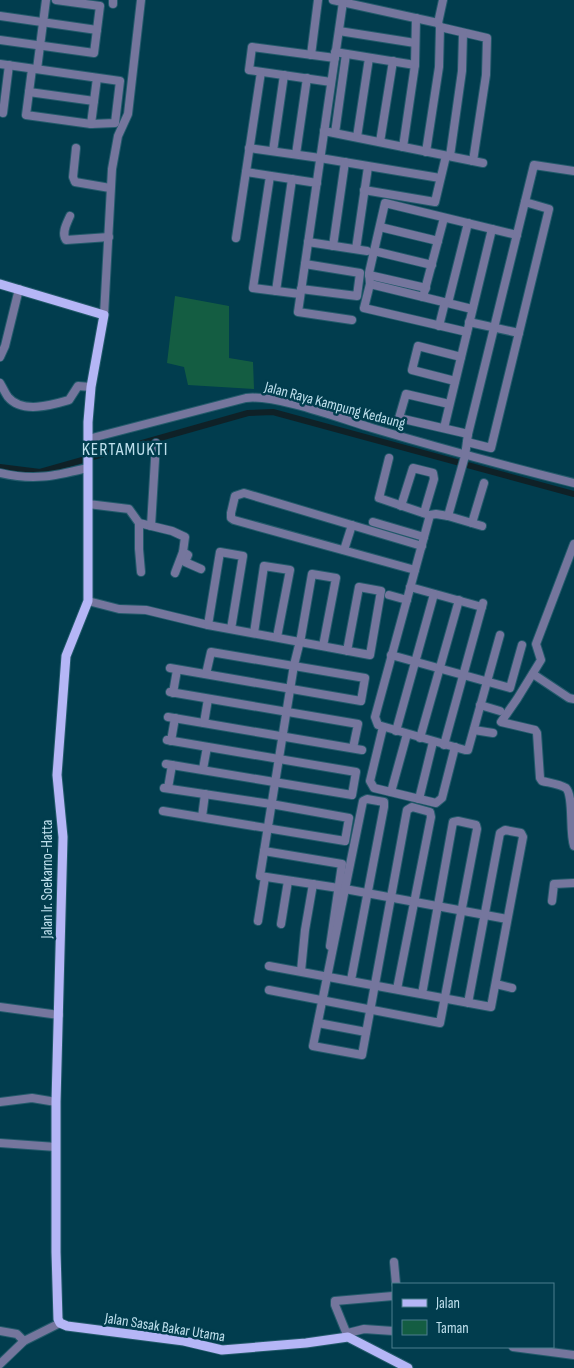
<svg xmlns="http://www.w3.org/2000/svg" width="574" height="1368" viewBox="0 0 574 1368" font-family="'Sofia Sans Condensed',sans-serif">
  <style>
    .green { fill: #145d42 }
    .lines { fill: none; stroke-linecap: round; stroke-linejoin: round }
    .canal { stroke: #0f2127; stroke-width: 6 }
    .minor-casing { stroke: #235a6b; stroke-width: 10 }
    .major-casing { stroke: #235a6b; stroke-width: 11 }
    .minor { stroke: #75769d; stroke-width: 8 }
    .major { stroke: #b5b6f6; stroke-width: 9 }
    .labels { text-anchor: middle; stroke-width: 5; stroke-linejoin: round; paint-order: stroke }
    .street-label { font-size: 15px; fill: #bfe0ed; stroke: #013d4e }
    .quarter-label { font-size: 18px; letter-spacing: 1px; fill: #bfe0ed; stroke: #013d4e }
  </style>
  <rect width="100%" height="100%" fill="#013d4e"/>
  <polygon class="green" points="175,296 229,306 229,358 253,362 254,389 188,385 184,367 167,363"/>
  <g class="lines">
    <polyline class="canal" points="0,467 40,472 248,413 273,412 574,494"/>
    <g class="minor-casing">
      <g id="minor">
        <polyline points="333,0 438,23 440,27 487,38 486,75 473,161"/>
        <polyline points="343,2 298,312 352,320"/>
        <polyline points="113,4 113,0"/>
        <polyline points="0,16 97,30"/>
        <polyline points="438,23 443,0"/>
        <polyline points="339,31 415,43"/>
        <polyline points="0,40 94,53 100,6 56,0"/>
        <polyline points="335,52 415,65"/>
        <polyline points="311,55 318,0"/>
        <polyline points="0,64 120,81 115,123 91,124 26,115 32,69"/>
        <polyline points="37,69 46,0"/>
        <polyline points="331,82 249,70 252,47 335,58"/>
        <polyline points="29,92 94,101"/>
        <polyline points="3,113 9,65"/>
        <polyline points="91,124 97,78"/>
        <polyline points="324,131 483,163"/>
        <polyline points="335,133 346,54"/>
        <polyline points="357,137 369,58"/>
        <polyline points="380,142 393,61"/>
        <polyline points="403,147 415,65 416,18"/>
        <polyline points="76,148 73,177 75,182 110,188"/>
        <polyline points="249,148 320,158 440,178"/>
        <polyline points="273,151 284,75"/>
        <polyline points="426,152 439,67 440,27"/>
        <polyline points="296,154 307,78"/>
        <polyline points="450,156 462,71 463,33"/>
        <polyline points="246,172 317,183"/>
        <polyline points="270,176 253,288 300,294"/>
        <polyline points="364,190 435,202 446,156"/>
        <path d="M70,216C67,223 61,233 66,240L109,237"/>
        <polyline points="380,227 438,241"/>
        <polyline points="236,238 261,72"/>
        <polyline points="308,242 367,251"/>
        <polyline points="333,246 345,162"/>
        <polyline points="356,249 368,167"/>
        <polyline points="374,251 432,265"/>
        <polyline points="369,275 426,288"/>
        <polyline points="370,284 472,309"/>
        <polyline points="301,289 357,296 360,273 305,264"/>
        <polyline points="276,291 292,179"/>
        <polyline points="423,297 444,218"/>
        <polyline points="448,303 468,223"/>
        <polyline points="104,315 112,169 118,136 128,114 141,0"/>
        <polyline points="469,322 519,333"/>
        <polyline points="439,326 445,302"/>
        <polyline points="467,332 364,308 370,284 369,273 385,203 517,235"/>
        <polyline points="0,357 5,346 19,289"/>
        <polyline points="455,381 412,370 418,346 461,357"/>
        <path d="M0,383C3,388 5,393 8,397C22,414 52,405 69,400L78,386L91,387"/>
        <polyline points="449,404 406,394 399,418 468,434"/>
        <polyline points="444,428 492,229"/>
        <path d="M88,439L246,398C275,394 342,419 372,428C439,448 506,466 574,483"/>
        <polyline points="467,442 491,448 549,209 525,202"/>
        <polyline points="389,458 379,498 429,515"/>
        <path d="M0,473C35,481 54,476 87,468"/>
        <polyline points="88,504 129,509 139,523 172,531 185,537 183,552 188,555 185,562 201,569"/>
        <polyline points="401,506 413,468 433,473 434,479 424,513"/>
        <polyline points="448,516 482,526"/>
        <polyline points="373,522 424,537"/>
        <polyline points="139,523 139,549 141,572"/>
        <polyline points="472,523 484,483"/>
        <polyline points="151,526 156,443"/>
        <path d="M574,544L536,644L541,660L517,699L501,722L535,730L537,733L540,778L542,781C550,783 559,784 566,788C574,796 569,831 574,846"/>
        <polyline points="344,550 352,525"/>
        <polyline points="415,570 234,520 231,518 231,513 235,496 244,493 422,546"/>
        <polyline points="175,573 183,552"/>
        <polyline points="410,587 482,607"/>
        <polyline points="389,595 407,600"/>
        <polyline points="88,601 119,609 146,610 208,625 370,655 381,591 359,587 347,651"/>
        <polyline points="208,625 220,552 243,556 231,629"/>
        <polyline points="254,633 264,566 290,570 277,637"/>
        <polyline points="500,635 468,750 465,750 378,725 375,717 430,515 436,514 448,516 465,456 468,434 534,165 574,171"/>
        <polyline points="323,646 336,578 312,574 301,637 294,665 260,876 345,889 507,919"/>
        <polyline points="391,655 510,688 522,645"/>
        <polyline points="170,668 361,701 365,678 211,652 206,674"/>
        <polyline points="533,674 569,698 574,699"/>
        <polyline points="170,692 358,724 353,748"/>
        <polyline points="173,693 177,670"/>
        <polyline points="480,705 500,711"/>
        <polyline points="168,717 362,750"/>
        <polyline points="204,723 208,699"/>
        <polyline points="383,727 370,781 374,788 436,803 442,798 455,747"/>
        <polyline points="474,730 493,733"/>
        <polyline points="396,731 434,594"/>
        <polyline points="420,738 459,600"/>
        <polyline points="171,741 175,718"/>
        <polyline points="444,745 483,603"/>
        <polyline points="166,764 352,795 356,772 167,740"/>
        <polyline points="203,769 207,747"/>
        <polyline points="168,788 172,765"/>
        <polyline points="391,792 407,734"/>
        <polyline points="419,799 433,742"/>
        <polyline points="163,811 345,841 349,818 271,804 164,788"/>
        <polyline points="202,817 205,794"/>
        <polyline points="264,851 342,864 330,946"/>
        <polyline points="552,901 554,884 574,883"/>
        <polyline points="258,921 265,877"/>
        <polyline points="281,924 288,881"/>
        <polyline points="269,966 491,1007 523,837 521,833 505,830 500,833 468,1003"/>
        <polyline points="301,971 305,930 313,884"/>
        <polyline points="351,980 384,807 384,802 367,799 363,801 313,1046 362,1055 407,810 412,807 430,812 431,817 397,989"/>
        <polyline points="496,984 512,988"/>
        <polyline points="269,990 440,1023 477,829 476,825 458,821 453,822 422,994"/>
        <polyline points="0,1007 59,1015"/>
        <polyline points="318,1023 366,1032"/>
        <polyline points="0,1102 32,1098 56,1102"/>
        <polyline points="0,1143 56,1147"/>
        <polyline points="394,1262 396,1284"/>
        <polyline points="0,1331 17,1334 24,1341"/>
        <polyline points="348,1333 364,1329 393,1331"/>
        <polyline points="348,1337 335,1305 335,1301 393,1296"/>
        <polyline points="513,1347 574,1355"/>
        <polyline points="0,1364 24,1341 60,1323"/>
      </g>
    </g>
    <g class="major-casing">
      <polyline id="major" points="0,284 104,315 91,387 88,422 88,601 66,656 57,775 63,837 56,1102 56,1252 58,1319 60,1323 67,1326 184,1341 222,1350 306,1343 348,1337 408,1368"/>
    </g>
    <use href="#minor" class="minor"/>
    <use href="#major" class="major"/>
  </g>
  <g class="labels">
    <g class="street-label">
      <text transform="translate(335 405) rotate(15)" y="5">Jalan Raya Kampung Kedaung</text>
      <text transform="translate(47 879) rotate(-90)" y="5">Jalan Ir. Soekarno-Hatta</text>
      <text transform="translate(165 1327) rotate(9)" y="5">Jalan Sasak Bakar Utama</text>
    </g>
    <g class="quarter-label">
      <text x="125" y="455">KERTAMUKTI</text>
    </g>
  </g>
  <rect x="392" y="1283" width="162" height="65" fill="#013d4e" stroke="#4d7e8e"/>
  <rect x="402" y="1299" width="25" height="8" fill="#b5b6f6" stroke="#4d7e8e"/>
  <text x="436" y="1308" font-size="15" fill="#bfe0ed">Jalan</text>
  <rect x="402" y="1320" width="25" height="15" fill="#145d42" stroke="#4d7e8e"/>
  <text x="436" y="1333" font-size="15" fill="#bfe0ed">Taman</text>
</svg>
